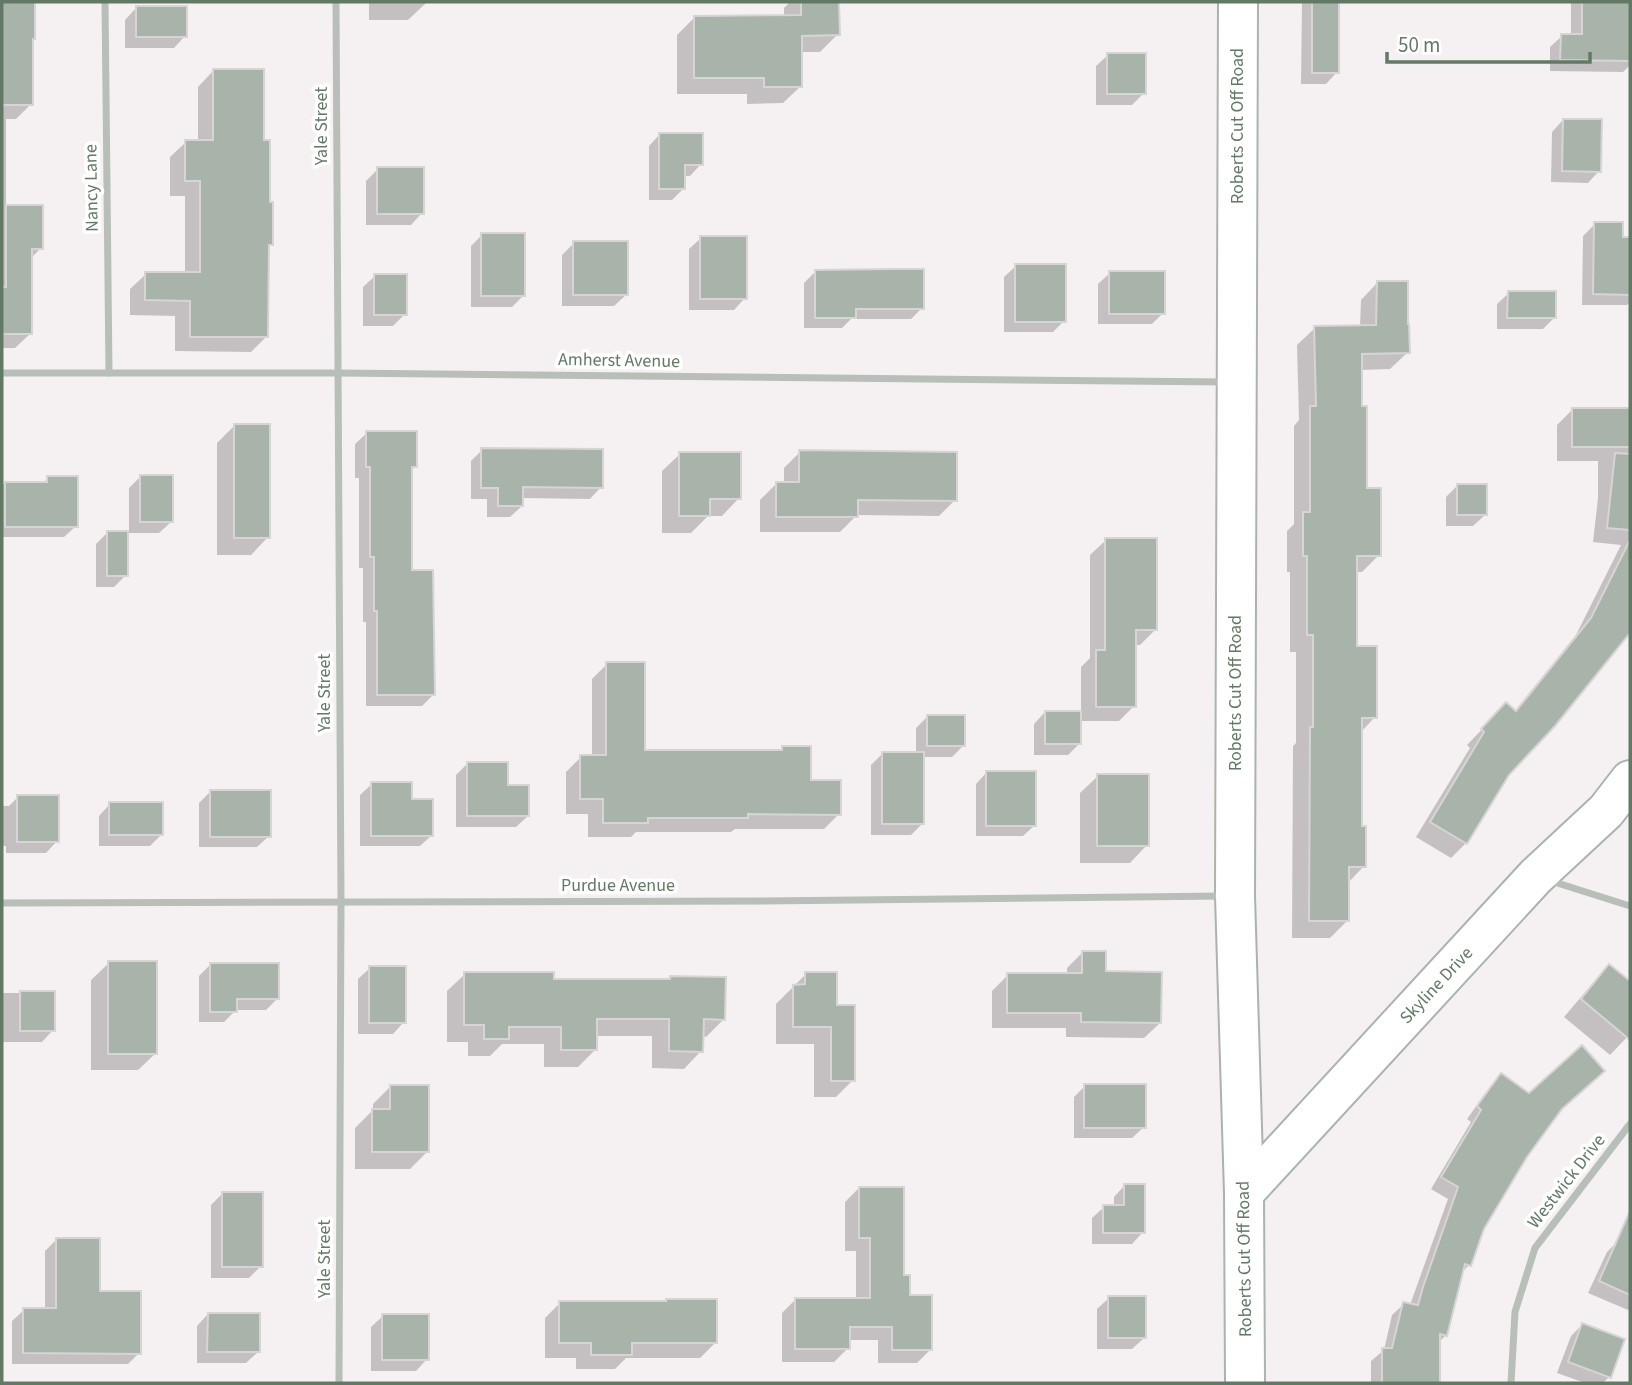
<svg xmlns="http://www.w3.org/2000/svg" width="1632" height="1385" viewBox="0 0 1632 1385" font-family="'Source Sans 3',sans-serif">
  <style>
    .shadow { fill: #0003 }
    .building { fill: #a8b4a9; stroke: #d6d4d5; stroke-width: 2 }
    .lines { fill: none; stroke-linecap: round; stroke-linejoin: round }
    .secondary-casing { stroke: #aab4ab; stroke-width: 42 }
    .street { stroke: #b7bfb8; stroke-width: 7 }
    .secondary { stroke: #fff; stroke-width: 38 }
    .labels { text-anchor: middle; stroke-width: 7; stroke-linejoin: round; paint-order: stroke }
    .street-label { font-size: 18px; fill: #627a65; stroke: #fff }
  </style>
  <rect width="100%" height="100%" fill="#f5f1f2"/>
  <g class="shadow">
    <polygon points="2,2 34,2 31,104 16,119 6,119 6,207 41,248 30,259 30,334 15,348 2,348"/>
    <polygon points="369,2 426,2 426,3 408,20 369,20"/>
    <polygon points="790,2 837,2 838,34 820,52 800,52 801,86 783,103 747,104 747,94 677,94 677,35 695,17 784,17 784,8"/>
    <polygon points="1302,2 1338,2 1337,72 1326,84 1301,84"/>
    <polygon points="1571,2 1630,2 1630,65 1623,72 1550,71 1550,47 1562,36 1571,36"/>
    <polygon points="136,8 185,36 174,48 125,48 125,20"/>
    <polygon points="1108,55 1144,93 1132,105 1096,105 1096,66"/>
    <polygon points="213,71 263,142 271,244 267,248 267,336 251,352 175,351 175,316 130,315 130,289 146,274 185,274 185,196 170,196 170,157 186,142 198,142 198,87"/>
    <polygon points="1563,120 1599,171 1588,183 1551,182 1552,132"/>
    <polygon points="660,134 701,164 690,176 683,176 683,189 672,200 649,200 649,146"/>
    <polygon points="378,169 422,213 411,225 366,225 366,181"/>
    <polygon points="1595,224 1621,239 1630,239 1630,302 1627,305 1582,305 1583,236"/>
    <polygon points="482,235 523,296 512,307 471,307 471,246"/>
    <polygon points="701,238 745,298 734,310 689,310 689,249"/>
    <polygon points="574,243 626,295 614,306 562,306 562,255"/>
    <polygon points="1016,266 1064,321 1053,332 1004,332 1004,277"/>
    <polygon points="815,272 922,308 911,319 851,319 842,328 804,328 804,283"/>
    <polygon points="1110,273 1163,313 1152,324 1098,324 1098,284"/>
    <polygon points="375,276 405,314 393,326 363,326 363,287"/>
    <polygon points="1378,282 1408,352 1390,369 1360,370 1365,489 1379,555 1362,572 1355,572 1355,647 1375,717 1360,733 1360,827 1364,866 1347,884 1347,921 1330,938 1292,938 1293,746 1296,743 1296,652 1290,652 1290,572 1287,572 1287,531 1294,524 1294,426 1299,420 1297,345 1315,328 1360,327 1361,300"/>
    <polygon points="1509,293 1554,318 1543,329 1497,329 1497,304"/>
    <polygon points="1572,410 1630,410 1630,629 1508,774 1466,843 1451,858 1416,837 1470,748 1467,745 1492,719 1514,712 1576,635 1621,545 1593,542 1598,498 1598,461 1557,461 1557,425"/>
    <polygon points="235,425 268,537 251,555 217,555 217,443"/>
    <polygon points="367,433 415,467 410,472 410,572 433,695 422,706 366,706 366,622 363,622 363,568 359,568 359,478 355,478 355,444"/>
    <polygon points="482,450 601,487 590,499 522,498 522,506 510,517 487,517 487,499 471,499 471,461"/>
    <polygon points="800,452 955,500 939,516 857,515 840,532 760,532 760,500 776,484 784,484 784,468"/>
    <polygon points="680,454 739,498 722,516 708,516 691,533 662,533 662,471"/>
    <polygon points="141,476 171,522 159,533 126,533 126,575 114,587 96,587 96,544 108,532 129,532 129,488"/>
    <polygon points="48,478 76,526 64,537 2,537 2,484 42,484"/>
    <polygon points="1458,485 1485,515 1473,526 1446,526 1446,497"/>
    <polygon points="1106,540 1155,630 1140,645 1134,645 1134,706 1119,721 1080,721 1080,743 1068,755 1034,755 1034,724 1045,712 1081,712 1081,667 1090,658 1090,555"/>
    <polygon points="607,664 643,752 778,752 782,748 809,781 839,814 824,829 735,829 731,832 636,832 631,837 588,837 588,814 566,814 566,772 581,757 592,757 592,679"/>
    <polygon points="928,716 963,746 952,757 922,757 922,824 911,835 871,835 871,765 883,753 916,753 916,728"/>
    <polygon points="468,763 506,786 528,816 516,827 456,827 456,775"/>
    <polygon points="987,772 1035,825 1023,836 976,836 976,784"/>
    <polygon points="1098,776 1147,845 1130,863 1080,863 1080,793"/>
    <polygon points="372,784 410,801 432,835 420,846 360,846 360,795"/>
    <polygon points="210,792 269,836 257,847 199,847 199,803"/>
    <polygon points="18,797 57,841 46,853 6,853 6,846 2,846 2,806 9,806"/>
    <polygon points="110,804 162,834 150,846 99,846 99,816"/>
    <polygon points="1083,952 1160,1023 1144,1038 1066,1037 1066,1028 992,1028 992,991 1008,975 1067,975 1067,968"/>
    <polygon points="109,963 156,1053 138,1070 91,1070 91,980"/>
    <polygon points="210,965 277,999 266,1010 236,1010 224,1022 199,1022 199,976"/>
    <polygon points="1609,967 1630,983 1630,1034 1610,1055 1564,1017 1592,984"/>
    <polygon points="370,968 404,1022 393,1034 358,1034 358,979"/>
    <polygon points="465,974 552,981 668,981 671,978 724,1019 706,1037 702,1036 701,1051 684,1069 652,1068 652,1036 595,1036 595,1050 578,1067 544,1067 544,1044 502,1044 490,1056 468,1056 468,1042 447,1042 447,991"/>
    <polygon points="806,974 835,1007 853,1080 836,1097 814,1097 814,1044 776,1044 776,1004"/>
    <polygon points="2,993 53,993 53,1030 42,1042 2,1042"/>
    <polygon points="1501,1075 1557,1112 1526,1156 1482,1228 1469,1265 1461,1273 1446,1335 1439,1342 1439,1383 1371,1383 1371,1361 1384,1350 1392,1315 1404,1304 1410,1305 1448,1199 1431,1189 1471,1122 1467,1119 1490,1087"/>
    <polygon points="1085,1086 1144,1127 1132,1138 1074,1138 1074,1097"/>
    <polygon points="390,1087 427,1152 410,1169 355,1169 355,1128 373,1110 373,1104"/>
    <polygon points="1125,1185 1143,1232 1132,1244 1092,1244 1092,1218 1104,1207 1114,1207 1114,1197"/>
    <polygon points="859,1188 903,1277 908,1296 931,1349 917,1363 878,1363 878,1340 848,1340 848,1348 834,1362 782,1362 782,1313 796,1299 856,1299 856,1251 845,1251 845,1202"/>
    <polygon points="223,1193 261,1266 249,1278 211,1278 211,1205"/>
    <polygon points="57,1239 98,1293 139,1353 128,1364 12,1364 12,1321 24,1310 45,1310 45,1251"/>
    <polygon points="1618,1241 1630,1246 1630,1308 1628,1310 1588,1293 1607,1252"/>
    <polygon points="1109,1298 1144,1338 1132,1349 1097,1349 1097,1309"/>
    <polygon points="560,1303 715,1343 700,1358 626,1358 615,1369 576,1369 576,1358 545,1358 545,1318"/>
    <polygon points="208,1314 258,1352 246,1363 197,1363 197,1326"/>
    <polygon points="383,1316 427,1359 416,1371 371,1371 371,1327"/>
    <polygon points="1582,1325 1609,1377 1603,1383 1585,1383 1557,1373 1571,1336"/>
  </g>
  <g class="building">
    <polygon points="2,2 35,2 35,39 33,39 33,105 2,105"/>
    <polygon points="801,2 839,2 840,35 802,36 802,87 764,87 764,78 694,78 694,16 801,15"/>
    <rect x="1312" y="2" width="27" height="71"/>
    <polygon points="1582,2 1630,2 1630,61 1560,60 1561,34 1582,34"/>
    <rect x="136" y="6" width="51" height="31"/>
    <rect x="1107" y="53" width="39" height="41"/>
    <polygon points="213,69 264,69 264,140 270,140 270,202 273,202 273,245 269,245 268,337 190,337 190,301 145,300 145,272 200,272 200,181 185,181 185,140 213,140"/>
    <polygon points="1563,119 1602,119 1601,172 1562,171"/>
    <polygon points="659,133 703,133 703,165 685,165 685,189 659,189"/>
    <rect x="377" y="167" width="47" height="47"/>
    <polygon points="6,205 43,205 43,249 32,249 32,334 2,334 2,287 6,287"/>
    <polygon points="1594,222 1623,222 1623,237 1630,237 1630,295 1593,294"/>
    <rect x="481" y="233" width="44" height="63"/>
    <rect x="700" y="236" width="47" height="63"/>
    <rect x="573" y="241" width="55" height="54"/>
    <rect x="1015" y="264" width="51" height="58"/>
    <polygon points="892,269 924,269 924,309 856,309 856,318 815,318 815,270"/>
    <rect x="1109" y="271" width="56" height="43"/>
    <rect x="374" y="274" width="33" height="41"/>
    <polygon points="1377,281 1408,281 1408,324 1409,324 1410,353 1362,354 1362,406 1367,406 1367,488 1381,488 1381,556 1357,556 1357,646 1377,646 1377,718 1362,718 1362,826 1366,826 1366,867 1349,867 1349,921 1309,921 1310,727 1313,727 1313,635 1307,635 1307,556 1303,556 1303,512 1310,512 1310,406 1316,406 1314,326 1376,325"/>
    <polygon points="1508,291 1556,291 1556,318 1507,318"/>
    <rect x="1572" y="408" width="58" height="39"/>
    <rect x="234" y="424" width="36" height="114"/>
    <polygon points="366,431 417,431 417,467 412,467 412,570 433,570 435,695 377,695 377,611 374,611 374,557 370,557 370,467 366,467"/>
    <polygon points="481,448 603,449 603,488 523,487 523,506 498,506 498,488 481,488"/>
    <polygon points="799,450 957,452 957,501 858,500 858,517 776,517 776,482 799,482"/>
    <polygon points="679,452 741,452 741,499 710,499 710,516 679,516"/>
    <polygon points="1615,453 1630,454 1630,530 1607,528"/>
    <rect x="140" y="475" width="33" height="47"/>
    <polygon points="47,476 78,476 78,527 5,527 5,482 47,482"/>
    <rect x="1457" y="484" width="30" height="31"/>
    <rect x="107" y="531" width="21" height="45"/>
    <polygon points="1105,538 1157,538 1157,630 1136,630 1136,707 1096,707 1096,650 1105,650"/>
    <polygon points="1630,540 1630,633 1555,726 1509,775 1467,844 1430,822 1484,732 1481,729 1506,702 1516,711 1591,618"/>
    <polygon points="606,662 645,662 645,750 782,750 782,746 811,746 811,780 841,780 841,815 748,814 748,818 648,818 648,823 603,823 603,799 580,799 580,755 606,755"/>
    <rect x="1045" y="711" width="36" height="33"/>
    <rect x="927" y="715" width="38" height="31"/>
    <rect x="882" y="752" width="42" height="72"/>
    <polygon points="467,762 508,762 508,785 529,785 529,816 467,816"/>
    <rect x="986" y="771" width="50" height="55"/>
    <rect x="1097" y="774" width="52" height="72"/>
    <polygon points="371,782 412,782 412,799 433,799 433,836 371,836"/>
    <rect x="210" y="790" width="61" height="47"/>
    <rect x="17" y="795" width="42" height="47"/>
    <rect x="109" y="802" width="54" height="33"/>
    <polygon points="1082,951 1106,951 1106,971 1162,972 1161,1023 1081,1022 1081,1013 1007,1013 1007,973 1082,973"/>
    <rect x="108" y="961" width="49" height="93"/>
    <polygon points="210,963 279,963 279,999 237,999 237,1012 210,1012"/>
    <polygon points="1609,964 1630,981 1630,1040 1581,999"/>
    <rect x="369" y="966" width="37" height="57"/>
    <polygon points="464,972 554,972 554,979 670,979 670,976 726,977 725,1020 704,1019 703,1052 669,1051 669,1019 597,1019 597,1050 561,1050 561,1027 509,1027 509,1039 484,1039 484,1025 464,1025"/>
    <polygon points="805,972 837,972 837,1005 855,1005 855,1081 831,1081 831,1027 793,1027 793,985 805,984"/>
    <rect x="20" y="991" width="35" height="40"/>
    <polygon points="1582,1045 1605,1071 1562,1109 1527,1157 1484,1229 1471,1266 1465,1264 1447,1336 1440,1334 1440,1383 1382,1383 1382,1348 1392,1348 1403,1302 1418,1305 1423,1287 1458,1187 1441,1177 1481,1110 1477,1106 1501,1073 1529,1093"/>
    <rect x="1084" y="1084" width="62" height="44"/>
    <polygon points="390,1085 429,1085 429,1152 372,1152 372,1109 390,1109"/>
    <polygon points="1124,1184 1145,1184 1145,1233 1103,1233 1103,1205 1124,1205"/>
    <polygon points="859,1187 904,1187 904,1275 910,1275 910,1295 932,1295 932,1350 892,1350 892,1327 850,1327 850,1349 795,1349 795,1298 870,1298 870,1238 859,1238"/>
    <rect x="222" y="1192" width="41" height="75"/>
    <polygon points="1630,1211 1630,1295 1599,1281"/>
    <polygon points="56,1238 100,1238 100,1291 141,1291 141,1354 23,1353 23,1308 56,1308"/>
    <rect x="1108" y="1296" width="38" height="42"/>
    <polygon points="666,1299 717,1299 717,1343 632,1343 632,1355 591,1355 591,1343 559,1343 559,1301 666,1301"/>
    <polygon points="208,1313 260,1313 260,1352 207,1352"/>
    <rect x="382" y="1314" width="47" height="46"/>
    <polygon points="1582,1323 1625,1339 1611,1378 1568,1362"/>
  </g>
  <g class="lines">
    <g class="secondary-casing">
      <g id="secondary">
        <polyline points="1238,2 1235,896 1244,1193 1245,1383"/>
        <polyline points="1244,1193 1536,876 1606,811 1630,780"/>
      </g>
    </g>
    <g class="street">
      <polyline points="105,2 109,373"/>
      <polyline points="336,2 341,902 339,1383"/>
      <polyline points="2,373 338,373 1225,382"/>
      <polyline points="1551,881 1630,906"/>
      <polyline points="2,903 763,901 1224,896"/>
      <polyline points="1511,1383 1515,1312 1535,1248 1630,1124"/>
    </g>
    <use href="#secondary" class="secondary"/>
  </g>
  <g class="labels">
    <g class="street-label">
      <text transform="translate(321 126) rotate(-90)" y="6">Yale Street</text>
      <text transform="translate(1237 126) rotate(-90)" y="6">Roberts Cut Off Road</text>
      <text transform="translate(91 188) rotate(-91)" y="6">Nancy Lane</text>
      <text transform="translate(619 360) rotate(1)" y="6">Amherst Avenue</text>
      <text transform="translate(324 693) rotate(-90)" y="6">Yale Street</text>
      <text transform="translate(1235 693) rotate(-90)" y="6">Roberts Cut Off Road</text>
      <text x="618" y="891">Purdue Avenue</text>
      <text transform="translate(1436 985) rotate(-47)" y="6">Skyline Drive</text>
      <text transform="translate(1566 1181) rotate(-52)" y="6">Westwick Drive</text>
      <text transform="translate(324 1259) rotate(-90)" y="6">Yale Street</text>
      <text transform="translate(1244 1259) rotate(-91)" y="6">Roberts Cut Off Road</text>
    </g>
  </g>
  <rect width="1632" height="1385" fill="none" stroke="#627a65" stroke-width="7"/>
  <path d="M1387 52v10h203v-10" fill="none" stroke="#627a65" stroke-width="3.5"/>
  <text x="1398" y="52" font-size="21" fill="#627a65" stroke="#ffffff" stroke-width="5" paint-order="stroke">50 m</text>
</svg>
